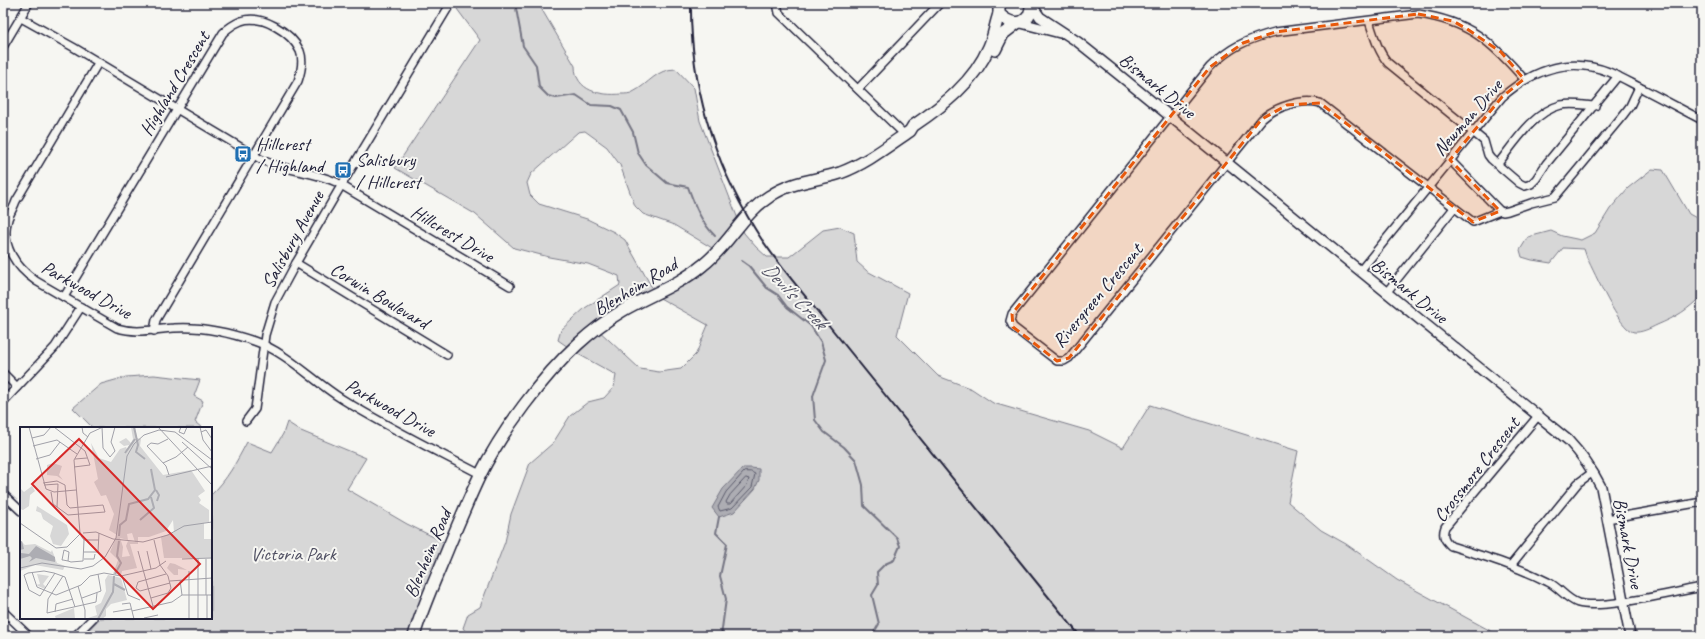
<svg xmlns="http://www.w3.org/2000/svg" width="1705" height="639" viewBox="0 0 1705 639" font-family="Caveat,sans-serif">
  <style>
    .green { fill: #d7d7d7; stroke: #7c7c89; fill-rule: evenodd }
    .water { fill: #adadb3; stroke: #757583 }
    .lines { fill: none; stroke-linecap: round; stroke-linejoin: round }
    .shore { stroke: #5a5a6b; stroke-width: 1 }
    .stream { stroke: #757583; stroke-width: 2 }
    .minor-casing { stroke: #22223b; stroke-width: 10 }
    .tertiary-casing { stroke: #22223b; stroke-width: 12 }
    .secondary-casing { stroke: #22223b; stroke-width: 14 }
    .minor { stroke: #f6f6f2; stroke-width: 7 }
    .tertiary { stroke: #f6f6f2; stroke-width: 9 }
    .secondary { stroke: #f6f6f2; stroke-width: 11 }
    .rail { stroke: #22223b; stroke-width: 2 }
    .marked { fill: #e8590c; fill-opacity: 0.2; stroke: #e8590c; stroke-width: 3; stroke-dasharray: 8 5; stroke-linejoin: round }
    .labels { text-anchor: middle; stroke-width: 4; stroke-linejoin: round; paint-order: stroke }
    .street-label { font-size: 19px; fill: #22223b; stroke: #f6f6f2 }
    .poi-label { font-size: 19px; fill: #22223b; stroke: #f6f6f2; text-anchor: start }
    .park-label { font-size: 19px; fill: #4f4f62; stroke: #f6f6f2 }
    .water-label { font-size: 20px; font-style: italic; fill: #535365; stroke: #f6f6f2 }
    .inset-river { fill: none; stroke: #adadb3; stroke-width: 2 }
    .inset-road { fill: none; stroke: #a1a1a9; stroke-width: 1 }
    .view { fill: #d62828; fill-opacity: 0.15; stroke: #d62828; stroke-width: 2 }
    .inset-edge { fill: none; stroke: #22223b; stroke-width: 2 }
  </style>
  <rect width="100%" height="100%" fill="#f6f6f2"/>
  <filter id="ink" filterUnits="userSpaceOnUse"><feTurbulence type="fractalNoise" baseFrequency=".025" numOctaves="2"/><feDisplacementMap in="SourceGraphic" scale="8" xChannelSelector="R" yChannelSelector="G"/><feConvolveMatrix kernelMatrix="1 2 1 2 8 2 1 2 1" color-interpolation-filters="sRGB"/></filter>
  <g filter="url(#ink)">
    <g class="green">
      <path d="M462,3H538L575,66C575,91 601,96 621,94C625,94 630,94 633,92C649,84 656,69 676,69L694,88L700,121L736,214L744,233L756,247L767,257H789L823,230L840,227L854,233L857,262L867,271L908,293L897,335L938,376L972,389L993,403L1089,431L1123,448L1150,405L1298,451L1288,502L1321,530L1346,544L1397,580L1500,636H469L463,628L468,614L480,607L505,542L511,514L530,463L553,443L570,416L588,402L604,398L614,387L616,375L578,354L558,340L561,330L585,308L620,285L619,276L588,264L549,257L514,248L475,214L395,168L480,40L457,9ZM585,131L607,147L620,165L635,206L643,214L674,225L722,254C701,278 687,284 658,297L708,325L696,354L681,369L659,372L640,369L595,327L654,291L625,240L614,232L587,219L539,204L530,195L527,183L531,174L578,132Z"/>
      <path d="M1652,169L1663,170L1689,214L1702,221V295C1688,310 1676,317 1657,325C1651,328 1641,333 1634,332C1619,330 1595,273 1587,258L1584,249L1563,248L1551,263L1532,260L1522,257L1520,250L1528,237L1551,231L1562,236L1581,240L1595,233L1610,209L1628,188Z"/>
      <polygon points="154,375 200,380 194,396 203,401 195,422 202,428 93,428 73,408 101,384 126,377"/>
      <path d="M287,422L301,431L366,458L347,489L407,524L452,546L415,636H83L100,618H211V495C227,480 237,461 247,442L272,452L283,434Z"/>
    </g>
    <polygon class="water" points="743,468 751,468 759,469 759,480 755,489 734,512 719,517 712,508 723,489"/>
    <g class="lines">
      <g class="shore">
        <polygon points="751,472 755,474 752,487 732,508 720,511 718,507 726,492 744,472"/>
        <polygon points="746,478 749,479 747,485 730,504 727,504 726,502 730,495"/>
      </g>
      <g class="stream">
        <path d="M515,3L523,46L536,65L539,87L548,96L556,98L576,95L591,105L612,106L621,110L633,132L638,153L646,165L667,183L688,187C695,206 701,222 715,236"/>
        <polyline points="742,261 749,266 767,288 778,295 787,307 811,326 821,342 826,360 813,396 815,420 824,432 844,447 856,460 863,485 864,506 897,538 900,546 894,560 885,564 877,572 878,585 872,595 879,624 872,636"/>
        <polyline points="719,517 716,533 727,544 720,576 726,599 721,636"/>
      </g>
      <g class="minor-casing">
        <g id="minor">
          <polyline points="777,3 779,13 905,135"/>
          <path d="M21,18L73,47L262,160C285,171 312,171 336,182L510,286"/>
          <path d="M1369,21C1374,36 1378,51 1388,63L1484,141L1488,155L1491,159L1519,183L1525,186L1531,184L1536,179L1546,164L1618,76"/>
          <polyline points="3,47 29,3"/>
          <path d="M98,63L16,201C14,207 10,213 8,219C0,245 16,267 36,281L117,328C137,334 154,329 174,328C201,326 228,332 254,341C287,352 313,381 342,399C387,427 434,450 480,474"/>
          <path d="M1524,79C1492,42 1469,21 1418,14L1275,32C1248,39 1230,47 1210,67L1012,314L1010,321L1013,327L1057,361H1064L1069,358L1262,119C1275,107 1303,98 1320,103L1473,222L1500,211L1503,212L1508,211L1531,203L1555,197L1624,114L1630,106L1639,87"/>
          <polyline points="858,89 940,3"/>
          <polyline points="1450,160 1500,211"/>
          <path d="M1497,165C1514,144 1533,112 1561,105C1572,103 1584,105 1595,106"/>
          <polyline points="296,263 447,355"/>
          <path d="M1360,271L1502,97C1533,70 1568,56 1609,72C1621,77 1633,84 1645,90C1664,100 1683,110 1702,120"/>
          <polyline points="1386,293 1454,208"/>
          <path d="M64,297L223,33C228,28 234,24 241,21C262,14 291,32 300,51C304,61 301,72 298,81L156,320L154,331"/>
          <polyline points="3,373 17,387"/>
          <polyline points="3,402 55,347 81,307"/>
          <path d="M1538,416L1445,527C1442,535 1444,540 1451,546C1483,556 1517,566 1548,582C1559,587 1566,599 1578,603C1602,610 1675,592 1702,587"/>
          <polyline points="246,421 255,409 265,335 275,302 296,263 338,191 451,3"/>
          <polyline points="3,494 21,511"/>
          <polyline points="1607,519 1702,502"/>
          <polyline points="1511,565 1578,483 1593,472"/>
          <polyline points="3,611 29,636"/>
          <polyline points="75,636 93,618"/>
        </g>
      </g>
      <g class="tertiary-casing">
        <g id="tertiary">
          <path d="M1031,4L1040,17L1078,42L1118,74L1568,440C1582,455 1592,469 1601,487L1630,636"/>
          <polyline points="1021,23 1060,33"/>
        </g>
      </g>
      <g class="secondary-casing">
        <g id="secondary">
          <path d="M999,3V14C1013,28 1032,25 1031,3"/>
          <polyline points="995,50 1003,34 1016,24"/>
          <path d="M414,636C423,605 437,576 449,546C459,522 469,498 480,475C502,431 542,377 578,344C591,332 607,320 622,311C649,295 679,285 703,265C729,245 742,214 770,196C792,181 815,181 840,173C865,164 888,146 910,131L913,126C944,105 974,82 989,47C994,36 995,25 999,14"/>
        </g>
      </g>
      <use href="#minor" class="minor"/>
      <use href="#tertiary" class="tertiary"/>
      <use href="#secondary" class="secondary"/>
      <path class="rail" d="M691,3C690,83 713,161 755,229C772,257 794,282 814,307L1080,636"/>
    </g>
  </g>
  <path class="marked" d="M1418,14L1453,21L1467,29L1501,52L1524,79L1502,97L1450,160L1500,211L1473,222L1320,103L1287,105L1262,119L1069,358L1057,361L1013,327L1012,314L1210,67L1243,43L1275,32Z"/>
  <defs>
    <g id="bus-square" transform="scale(0.9)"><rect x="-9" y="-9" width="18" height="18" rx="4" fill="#1f6fb2" stroke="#f6f6f2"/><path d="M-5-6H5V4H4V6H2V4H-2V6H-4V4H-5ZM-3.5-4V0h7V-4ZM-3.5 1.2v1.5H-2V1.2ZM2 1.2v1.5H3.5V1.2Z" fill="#fff"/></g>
  </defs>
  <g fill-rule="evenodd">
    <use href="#bus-square" x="243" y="154"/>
    <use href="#bus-square" x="343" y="170"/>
  </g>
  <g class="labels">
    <g class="street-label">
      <text transform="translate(174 83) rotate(-59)" y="7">Highland Crescent</text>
      <text transform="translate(1158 85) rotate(39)" y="7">Bismark Drive</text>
      <text transform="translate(1467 117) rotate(-49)" y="7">Newman Drive</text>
      <text transform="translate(453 233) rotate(31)" y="7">Hillcrest Drive</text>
      <text transform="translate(292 239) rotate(-61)" y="7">Salisbury Avenue</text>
      <text transform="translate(635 286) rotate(-31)" y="7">Blenheim Road</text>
      <text transform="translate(87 289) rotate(29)" y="7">Parkwood Drive</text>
      <text transform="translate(1410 290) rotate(39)" y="7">Bismark Drive</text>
      <text transform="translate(380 295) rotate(31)" y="7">Corwin Boulevard</text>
      <text transform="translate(1097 295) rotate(-50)" y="7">Rivergreen Crescent</text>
      <text transform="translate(391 407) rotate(29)" y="7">Parkwood Drive</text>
      <text transform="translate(1476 469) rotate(-52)" y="7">Crossmore Crescent</text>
      <text transform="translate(1629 543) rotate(79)" y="7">Bismark Drive</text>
      <text transform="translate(427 553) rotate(-67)" y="7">Blenheim Road</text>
    </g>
    <g class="poi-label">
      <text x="256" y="150">Hillcrest<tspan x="256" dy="22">/ Highland</tspan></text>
      <text x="356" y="166">Salisbury<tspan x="356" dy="22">/ Hillcrest</tspan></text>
    </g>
    <g class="park-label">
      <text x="293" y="560">Victoria Park</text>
    </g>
    <g class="water-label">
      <text transform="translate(795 295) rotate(46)" y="7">Devil's Creek</text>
    </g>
  </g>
  <g transform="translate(20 427)">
    <rect width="192" height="192" fill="#f6f6f2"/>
    <path d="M111,0H115L117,11L121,12L120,19L143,48L171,43L185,64L178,69L181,73L179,76L189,83V95L184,96V112H192V131H144L141,110L154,105L153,93L146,104L129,110H118V117H110L117,141L102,144L101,148L93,147L98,133L90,125L97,108L89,103L94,87L86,68L81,69L74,55L78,52L71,16L79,31L91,35L100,22L106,20L107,22L109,18L104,19L99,15L106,11L111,16L113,12ZM112,106L115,115L108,114L106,119L110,129L102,130L103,120L100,111L108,113L107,107ZM33,36L42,39L39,48L43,53L37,49L27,48V38ZM12,59L15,64L10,68L9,79L3,83L0,82V61L4,65ZM17,79L47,98L49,107L41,119L33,117L30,109L33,99L23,92L21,86L16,84ZM0,113L5,118L15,117L31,125L32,123L37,136L45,139L43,143L15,138L0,144ZM150,136L155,137L167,143L158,142V148H154L147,141ZM17,147L29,149L23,157L26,160L25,162L16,158L20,157ZM88,148L101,151L107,173L91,177L86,182V189L82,192H65L77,188L75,179L81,176L86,164L85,153ZM54,181L55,192H36L35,189Z" fill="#d7d7d7" fill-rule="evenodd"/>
    <path d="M2,114L4,122L0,123L1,126L9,127L16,119L35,130V135L16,131L9,135L12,131L10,129L0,132V115Z" fill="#adadb3"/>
    <path class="inset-river" d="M114,0L118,18L116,25L125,32M105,26L115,12M136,63L139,68L137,74M120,93L134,81L131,70M99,109L100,98L106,93L109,77L128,72L135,63L131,42M95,147L101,136L97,129L99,114M94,157L105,163M78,192L93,165L94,149"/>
    <path class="inset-road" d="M9,0L26,62L34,65L56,63M34,0L65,24L70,38L54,40M62,0L63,6L68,10M82,0L83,21L90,30L95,24L91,15L95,0M138,0L192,58M161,0L159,5L164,7L167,0M180,0L183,13L192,25M181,5L186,3L192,12M12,11L24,8L31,0M148,12L138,17L131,16L127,19L146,39L149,48M162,15L192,42M13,19L37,13L57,27M16,32L30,28L40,15M55,32L67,31M143,36L156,30L168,20M146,50L192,39M23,56L37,54L45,58L47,78L50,81L83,78L85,85L48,88L33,77L31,65M24,58L38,57L37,80M0,96L36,121L47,120L60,107M60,106L54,33L70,6L83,0M63,106L76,105L93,112L123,115L148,108L164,99L192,95M61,109L64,113H79M118,124L133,179M127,124L131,142M64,125H78L79,106M64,132H74L75,127M162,132L192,131M178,132V192M186,132V168M48,134L49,125L44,123L42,133H43L48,134L51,135L63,134L64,113M0,141L22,136L61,142L73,139L85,130L96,111L107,29L114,17L124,8L139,3L155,5L192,33M169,144V192M12,145L17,160L36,168L61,158L70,149L84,146L101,149L136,141L146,134M35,146L20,169L9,163L4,148L8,146L24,144L34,146L45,150L55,180M146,147L118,155L116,161L120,164L150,156M43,149L28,172L27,186L76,175L77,166M102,149L108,168L120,173M160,153L162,168M150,154L192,151M58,159L65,183V192M62,171L81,164L78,147M131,171L148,166L151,161L148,149L140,138L134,113M102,177L110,176L114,192M112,184L152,175L162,168H192M35,185L36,177L53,172M93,185L111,182M124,191L138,188M187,192V168"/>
    <path class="view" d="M59,12L180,137L133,182L12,57Z"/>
    <rect width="192" height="192" class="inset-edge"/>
  </g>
  <rect width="1705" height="639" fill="none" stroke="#f6f6f2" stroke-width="16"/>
  <rect x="8" y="8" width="1689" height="623" fill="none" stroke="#22223b" stroke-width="1.5" filter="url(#ink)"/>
</svg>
